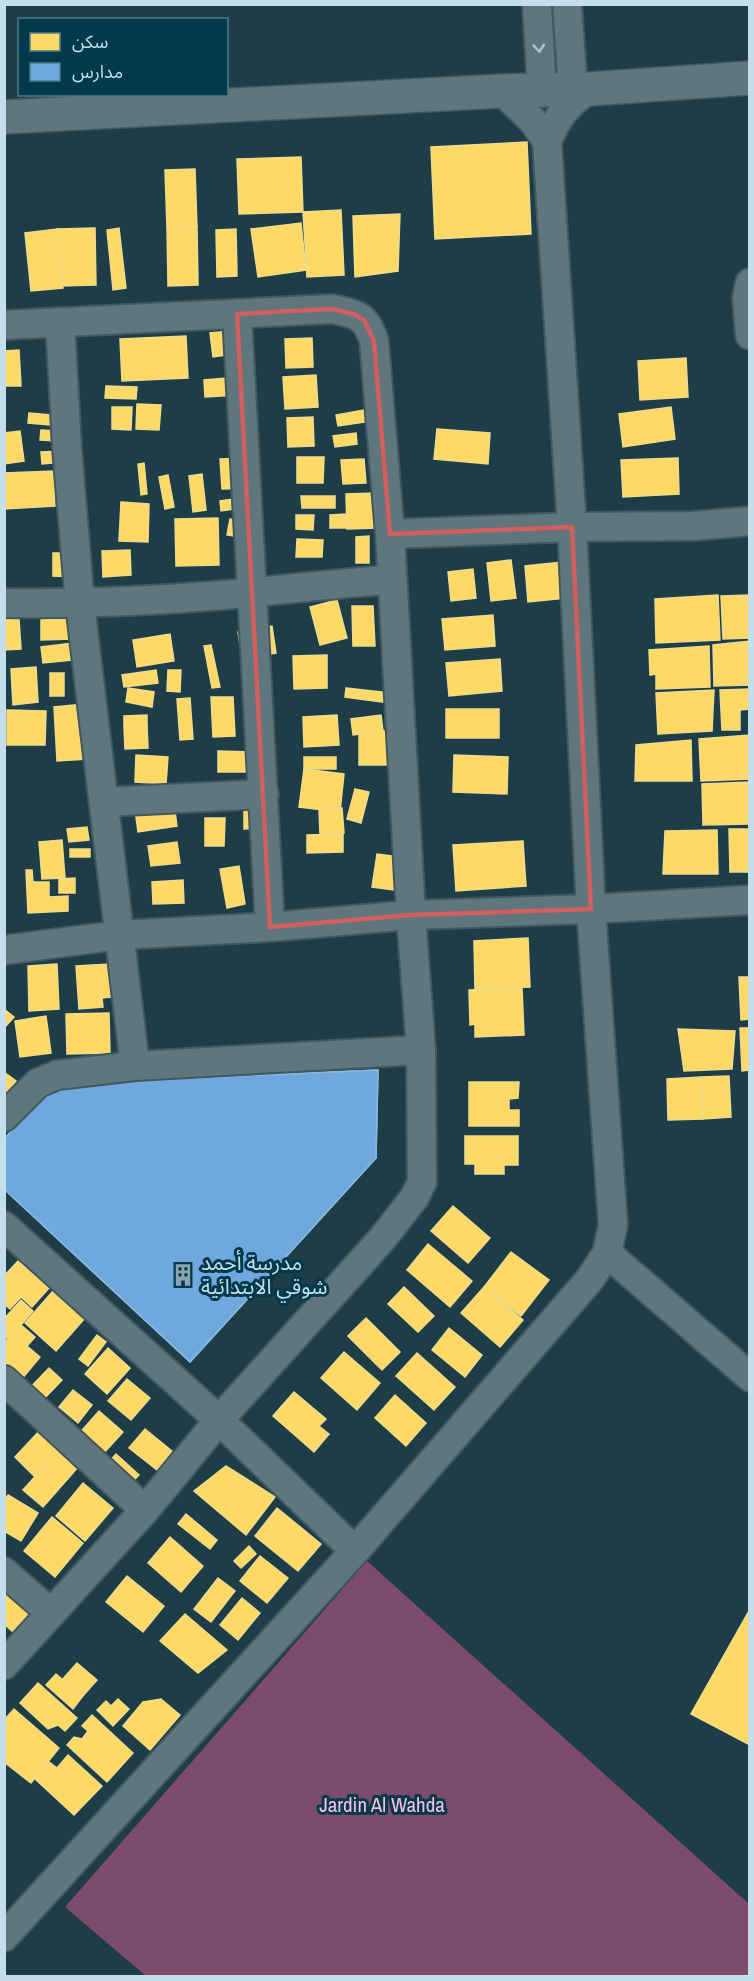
<svg xmlns="http://www.w3.org/2000/svg" width="754" height="1981" viewBox="0 0 754 1981" font-family="'Archivo Narrow','Noto Sans Arabic',sans-serif">
  <style>
    .green { fill: #7d4c6c }
    .homes { fill: #ffd966; stroke: #eedb8e; stroke-width: 1.5 }
    .schools { fill: #6fa8dc; stroke: #89b8e0; stroke-width: 1.5 }
    .lines { fill: none; stroke-linecap: round; stroke-linejoin: round }
    .street-casing { stroke: #415860; stroke-width: 32 }
    .secondary-casing { stroke: #415860; stroke-width: 36 }
    .street { stroke: #5f767d; stroke-width: 28 }
    .secondary { stroke: #5f767d; stroke-width: 33 }
    .oneway { stroke: #acc5cf }
    .marked { fill: none; stroke: #d15f62; stroke-width: 4.5; stroke-linejoin: round }
    .labels { text-anchor: middle; stroke-width: 6; stroke-linejoin: round; paint-order: stroke }
    .poi-label { font-size: 21px; fill: #c5dfea; stroke: #003a4c; text-anchor: start }
    .park-label { font-size: 21px; fill: #fdbfe1; stroke: #003a4c }
  </style>
  <rect width="100%" height="100%" fill="#1e3d46"/>
  <polygon class="green" points="367,1561 749,1904 749,1976 146,1976 65,1907"/>
  <g class="homes">
    <polygon points="527,142 531,234 435,239 431,147"/>
    <polygon points="301,157 303,212 239,214 237,159"/>
    <polygon points="195,169 197,227 167,228 165,170"/>
    <polygon points="341,210 344,275 307,277 303,212"/>
    <polygon points="400,214 398,271 355,277 353,216"/>
    <polygon points="301,223 306,270 258,277 251,229"/>
    <polygon points="197,227 198,285 168,286 167,228"/>
    <polygon points="95,228 96,285 59,286 57,229"/>
    <polygon points="119,228 126,288 113,290 107,230"/>
    <polygon points="57,229 63,288 31,291 25,233"/>
    <polygon points="236,229 237,276 217,277 216,230"/>
    <polygon points="231,331 234,354 213,357 210,333"/>
    <polygon points="186,336 188,378 122,381 120,339"/>
    <polygon points="312,338 313,367 286,368 285,339"/>
    <polygon points="19,350 21,386 4,386 4,351"/>
    <polygon points="686,358 688,397 640,400 638,361"/>
    <polygon points="316,375 318,407 285,409 283,377"/>
    <polygon points="238,377 239,395 205,397 204,380"/>
    <polygon points="106,386 137,387 136,399 105,398"/>
    <polygon points="137,404 161,405 159,430 136,429"/>
    <polygon points="112,407 132,407 131,430 112,429"/>
    <polygon points="671,407 675,439 623,447 619,414"/>
    <polygon points="369,409 371,421 338,426 336,415"/>
    <polygon points="29,413 74,417 74,427 28,423"/>
    <polygon points="313,417 314,446 288,447 287,418"/>
    <polygon points="437,429 490,433 488,464 434,459"/>
    <polygon points="41,430 72,432 72,442 40,440"/>
    <polygon points="20,431 24,461 4,464 4,433"/>
    <polygon points="356,433 357,444 335,447 333,436"/>
    <polygon points="65,451 65,462 42,464 41,452"/>
    <polygon points="297,457 324,457 323,483 297,483"/>
    <polygon points="257,458 258,488 222,489 220,459"/>
    <polygon points="678,458 679,494 623,497 621,460"/>
    <polygon points="364,459 366,483 343,484 341,460"/>
    <polygon points="144,463 147,494 141,495 138,464"/>
    <polygon points="54,471 55,506 4,509 4,473"/>
    <polygon points="202,474 206,510 193,512 189,476"/>
    <polygon points="168,475 174,507 165,509 159,477"/>
    <polygon points="375,493 377,528 347,529 346,494"/>
    <polygon points="301,496 335,496 335,508 302,508"/>
    <polygon points="247,497 249,507 221,511 220,501"/>
    <polygon points="121,502 149,504 148,542 119,541"/>
    <polygon points="346,514 347,528 330,528 330,515"/>
    <polygon points="296,515 314,515 313,530 296,529"/>
    <polygon points="218,518 219,565 176,566 175,519"/>
    <polygon points="230,519 259,524 257,540 227,535"/>
    <polygon points="369,536 369,563 356,563 356,537"/>
    <polygon points="297,539 323,540 322,557 296,557"/>
    <polygon points="130,550 131,575 103,577 102,551"/>
    <polygon points="53,553 81,553 81,577 53,576"/>
    <polygon points="511,560 516,598 491,601 487,563"/>
    <polygon points="562,562 566,598 528,602 525,566"/>
    <polygon points="473,569 476,598 451,601 448,572"/>
    <polygon points="718,595 720,640 656,643 655,599"/>
    <polygon points="750,595 750,638 723,639 721,596"/>
    <polygon points="337,600 347,638 320,645 310,607"/>
    <polygon points="352,606 373,606 375,646 353,646"/>
    <polygon points="493,615 495,646 445,650 442,619"/>
    <polygon points="19,619 21,649 4,650 4,620"/>
    <polygon points="72,619 73,639 41,640 41,620"/>
    <polygon points="272,626 276,653 242,658 238,632"/>
    <polygon points="170,634 174,661 137,667 133,640"/>
    <polygon points="750,641 750,685 714,686 713,645"/>
    <polygon points="81,642 82,659 43,663 41,647"/>
    <polygon points="211,645 220,687 212,688 204,646"/>
    <polygon points="709,646 710,687 656,689 656,674 650,675 649,650"/>
    <polygon points="327,655 327,688 294,689 293,656"/>
    <polygon points="500,659 502,691 449,696 446,663"/>
    <polygon points="36,667 38,702 13,705 11,669"/>
    <polygon points="156,670 158,683 124,687 122,675"/>
    <polygon points="168,670 181,670 180,692 167,691"/>
    <rect x="50" y="673" width="14" height="23"/>
    <polygon points="128,688 154,692 152,707 126,702"/>
    <polygon points="346,688 390,693 389,703 345,697"/>
    <polygon points="750,689 750,709 740,710 740,730 722,730 720,690"/>
    <polygon points="714,690 712,731 658,734 656,693"/>
    <polygon points="211,697 233,697 235,736 213,737"/>
    <polygon points="190,698 193,739 180,740 177,699"/>
    <polygon points="84,704 88,759 57,761 54,707"/>
    <rect x="446" y="709" width="53" height="29"/>
    <polygon points="7,710 46,711 45,745 7,745"/>
    <polygon points="147,715 147,725 124,726 124,716"/>
    <polygon points="337,715 339,745 304,747 303,717"/>
    <polygon points="381,715 383,731 353,735 351,719"/>
    <polygon points="147,725 148,748 125,749 124,726"/>
    <rect x="359" y="731" width="34" height="34"/>
    <polygon points="750,735 750,779 701,781 699,739"/>
    <polygon points="691,740 692,781 635,781 636,745"/>
    <polygon points="218,751 253,752 253,772 218,772"/>
    <polygon points="136,755 168,757 166,784 135,782"/>
    <polygon points="454,755 508,757 507,794 453,792"/>
    <rect x="304" y="757" width="32" height="12"/>
    <polygon points="304,769 344,774 340,812 299,807"/>
    <polygon points="750,782 750,824 703,825 702,784"/>
    <polygon points="355,789 369,792 361,823 347,819"/>
    <polygon points="174,804 177,826 138,832 135,810"/>
    <polygon points="275,805 275,828 244,829 244,806"/>
    <polygon points="342,808 344,833 320,835 319,809"/>
    <polygon points="205,818 225,818 224,846 205,846"/>
    <polygon points="87,827 89,840 69,842 67,829"/>
    <polygon points="729,829 750,829 750,872 730,872"/>
    <polygon points="717,830 718,874 663,874 665,831"/>
    <polygon points="343,834 343,852 307,853 307,835"/>
    <polygon points="62,840 65,878 42,879 39,842"/>
    <polygon points="523,841 526,886 456,891 453,845"/>
    <polygon points="177,842 180,863 151,866 148,846"/>
    <rect x="70" y="849" width="20" height="8"/>
    <polygon points="377,854 414,859 409,892 372,887"/>
    <polygon points="239,866 245,904 227,908 220,869"/>
    <polygon points="26,870 32,870 33,882 49,882 49,897 68,896 68,911 28,913"/>
    <polygon points="75,878 75,893 59,893 59,879"/>
    <polygon points="183,880 184,903 153,904 152,882"/>
    <polygon points="528,938 530,987 475,989 474,941"/>
    <polygon points="57,964 59,1009 29,1011 28,966"/>
    <polygon points="109,964 111,997 102,998 103,1007 79,1009 76,966"/>
    <polygon points="739,977 750,977 750,1019 741,1020"/>
    <polygon points="522,988 524,1035 475,1037 475,1024 470,1025 469,990"/>
    <polygon points="4,1009 14,1017 4,1028"/>
    <polygon points="109,1013 110,1053 67,1054 66,1014"/>
    <polygon points="46,1016 51,1053 20,1057 15,1021"/>
    <polygon points="740,1028 750,1028 750,1070 742,1071"/>
    <polygon points="678,1029 735,1031 732,1069 684,1071"/>
    <polygon points="4,1072 16,1081 4,1096"/>
    <polygon points="729,1076 731,1117 703,1119 701,1077"/>
    <polygon points="701,1077 703,1119 668,1120 667,1079"/>
    <polygon points="469,1082 519,1082 518,1098 509,1099 509,1110 519,1110 519,1126 469,1126"/>
    <polygon points="136,1091 138,1136 105,1138 104,1123 102,1123 101,1104 105,1101 105,1092"/>
    <polygon points="56,1096 77,1113 66,1126 97,1153 89,1164 74,1167 28,1128"/>
    <polygon points="465,1136 518,1136 518,1165 504,1165 504,1174 475,1174 475,1164 465,1164"/>
    <polygon points="32,1137 65,1167 32,1203 4,1178 4,1167"/>
    <polygon points="327,1146 352,1166 238,1307 213,1287"/>
    <polygon points="95,1166 217,1278 191,1309 169,1290 178,1279 168,1269 157,1282 123,1251 103,1247 95,1230 63,1201"/>
    <polygon points="453,1206 490,1238 468,1263 431,1231"/>
    <polygon points="428,1244 472,1281 450,1307 407,1270"/>
    <polygon points="511,1252 549,1280 521,1316 484,1287"/>
    <polygon points="18,1261 49,1288 32,1307 21,1297 10,1309 4,1304 4,1276"/>
    <polygon points="404,1287 434,1316 418,1332 388,1304"/>
    <polygon points="484,1287 523,1320 500,1347 461,1313"/>
    <polygon points="53,1291 85,1318 56,1351 25,1323"/>
    <polygon points="21,1300 33,1311 21,1325 35,1337 27,1346 40,1357 21,1380 4,1365 4,1343 8,1339 4,1336 4,1319"/>
    <polygon points="366,1318 400,1352 382,1370 348,1336"/>
    <polygon points="449,1328 482,1355 465,1377 432,1350"/>
    <polygon points="97,1335 106,1342 88,1366 79,1359"/>
    <polygon points="108,1348 130,1368 107,1394 85,1374"/>
    <polygon points="344,1352 380,1383 357,1410 321,1378"/>
    <polygon points="417,1353 455,1387 434,1410 396,1376"/>
    <polygon points="49,1368 62,1380 40,1403 27,1391"/>
    <polygon points="127,1379 150,1398 131,1420 108,1401"/>
    <polygon points="73,1390 92,1405 78,1423 59,1407"/>
    <polygon points="294,1392 326,1419 319,1426 329,1434 314,1452 273,1416"/>
    <polygon points="395,1395 426,1423 406,1446 375,1418"/>
    <polygon points="99,1411 123,1432 102,1455 78,1435"/>
    <polygon points="42,1428 62,1448 35,1477 15,1457"/>
    <polygon points="145,1429 172,1451 157,1470 129,1448"/>
    <polygon points="60,1449 79,1466 43,1507 23,1490"/>
    <polygon points="116,1454 139,1475 130,1484 108,1463"/>
    <polygon points="226,1466 275,1497 246,1535 194,1491"/>
    <polygon points="83,1483 113,1508 85,1541 56,1516"/>
    <polygon points="8,1495 38,1513 21,1541 4,1531 4,1501"/>
    <polygon points="277,1508 321,1544 298,1571 255,1536"/>
    <polygon points="186,1514 217,1540 210,1549 178,1524"/>
    <polygon points="52,1517 83,1543 55,1577 24,1551"/>
    <polygon points="170,1537 203,1566 181,1592 148,1563"/>
    <polygon points="249,1546 256,1554 241,1568 234,1561"/>
    <polygon points="260,1556 288,1578 267,1603 240,1581"/>
    <polygon points="127,1576 164,1606 143,1632 106,1602"/>
    <polygon points="218,1578 235,1591 211,1622 194,1609"/>
    <polygon points="4,1585 33,1609 13,1632 4,1624"/>
    <polygon points="242,1598 260,1613 238,1640 220,1625"/>
    <polygon points="750,1609 750,1745 691,1714"/>
    <polygon points="185,1614 227,1650 198,1673 160,1641"/>
    <polygon points="77,1663 97,1680 82,1697 62,1680"/>
    <polygon points="56,1674 82,1697 73,1709 46,1685"/>
    <polygon points="38,1683 77,1718 65,1731 58,1725 48,1729 20,1703"/>
    <polygon points="118,1699 129,1709 113,1726 97,1710 106,1701 111,1706"/>
    <polygon points="161,1699 180,1715 150,1750 123,1726 143,1702"/>
    <polygon points="14,1709 59,1748 31,1783 4,1762 4,1720"/>
    <polygon points="92,1715 133,1753 107,1782 67,1745 74,1737 82,1739 88,1731 82,1726"/>
    <polygon points="68,1755 102,1786 74,1815 34,1778 49,1762 57,1768"/>
  </g>
  <g class="schools">
    <polygon points="378,1070 376,1158 190,1362 4,1189 4,1139 55,1084"/>
    <polygon points="378,1070 376,1158 190,1362 4,1189 4,1139 55,1084"/>
  </g>
  <g class="lines">
    <g class="street-casing">
      <g id="street">
        <polyline points="537,4 542,91"/>
        <polyline points="567,4 573,89"/>
        <path d="M589,89C566,105 558,116 547,141L572,527L591,909L613,1225L607,1253L750,1377"/>
        <polyline points="502,91 534,122 547,141"/>
        <polyline points="750,283 747,298 750,335"/>
        <polyline points="237,314 270,927"/>
        <polyline points="60,322 67,448 80,604 135,1066"/>
        <path d="M4,325L332,309C356,314 366,315 374,341L390,534L411,915L421,1050L422,1182L414,1198L382,1239L219,1420L145,1510L4,1665"/>
        <polyline points="390,534 572,527 694,526 750,521"/>
        <path d="M4,603C78,604 151,601 224,595C280,590 336,583 392,580"/>
        <polyline points="104,802 264,794"/>
        <polyline points="4,950 120,935 270,927 411,915 591,909 750,900"/>
        <polyline points="4,1117 38,1083 57,1075 135,1066 421,1050"/>
        <polyline points="4,1226 219,1420 355,1551"/>
        <polyline points="4,1380 145,1510"/>
        <polyline points="4,1572 51,1613"/>
        <polyline points="4,1937 355,1551 590,1279 607,1253"/>
      </g>
    </g>
    <g class="secondary-casing">
      <polyline id="secondary" points="4,117 502,91 589,89 750,78"/>
    </g>
    <use href="#street" class="street"/>
    <use href="#secondary" class="secondary"/>
  </g>
  <defs><path id="oneway-chevron" d="M-2-3.5L2.5 0L-2 3.5" fill="none" stroke-width="1.6" stroke-linecap="round" stroke-linejoin="round" transform="scale(1.5)"/></defs>
  <use class="oneway" href="#oneway-chevron" transform="translate(539 48) rotate(86)"/>
  <path class="marked" d="M332,309L354,314L364,320L374,341L390,534L572,527L591,909L411,915L270,927L237,314Z"/>
  <defs>
    <g id="building-bare" transform="scale(1.8)"><path d="M-4-6H4V6H1V3H-1V6H-4ZM-2.5-4.3h1.7v1.8h-1.7ZM.8-4.3h1.7v1.8H.8ZM-2.5-1h1.7V.8h-1.7ZM.8-1h1.7V.8H.8Z" fill="#8ba6b1" stroke="#003a4c" stroke-width="2.5" paint-order="stroke"/></g>
  </defs>
  <g fill-rule="evenodd">
    <use href="#building-bare" x="183" y="1275"/>
  </g>
  <g class="labels">
    <g class="poi-label">
      <text x="201" y="1270">مدرسة أحمد<tspan x="201" dy="24">شوقي الابتدائية</tspan></text>
    </g>
    <g class="park-label">
      <text x="382" y="1812">Jardin Al Wahda</text>
    </g>
  </g>
  <rect width="754" height="1981" fill="none" stroke="#c5dfea" stroke-width="12"/>
  <rect x="18" y="18" width="210" height="78" fill="#003a4c" stroke="#4f7c8b" stroke-width="1.5"/>
  <rect x="30" y="33" width="30" height="18" fill="#ffd966" stroke="#4f7c8b" stroke-width="1.5"/>
  <text x="72" y="48" font-size="18" fill="#c5dfea">سكن</text>
  <rect x="30" y="63" width="30" height="18" fill="#6fa8dc" stroke="#4f7c8b" stroke-width="1.5"/>
  <text x="72" y="78" font-size="18" fill="#c5dfea">مدارس</text>
</svg>
